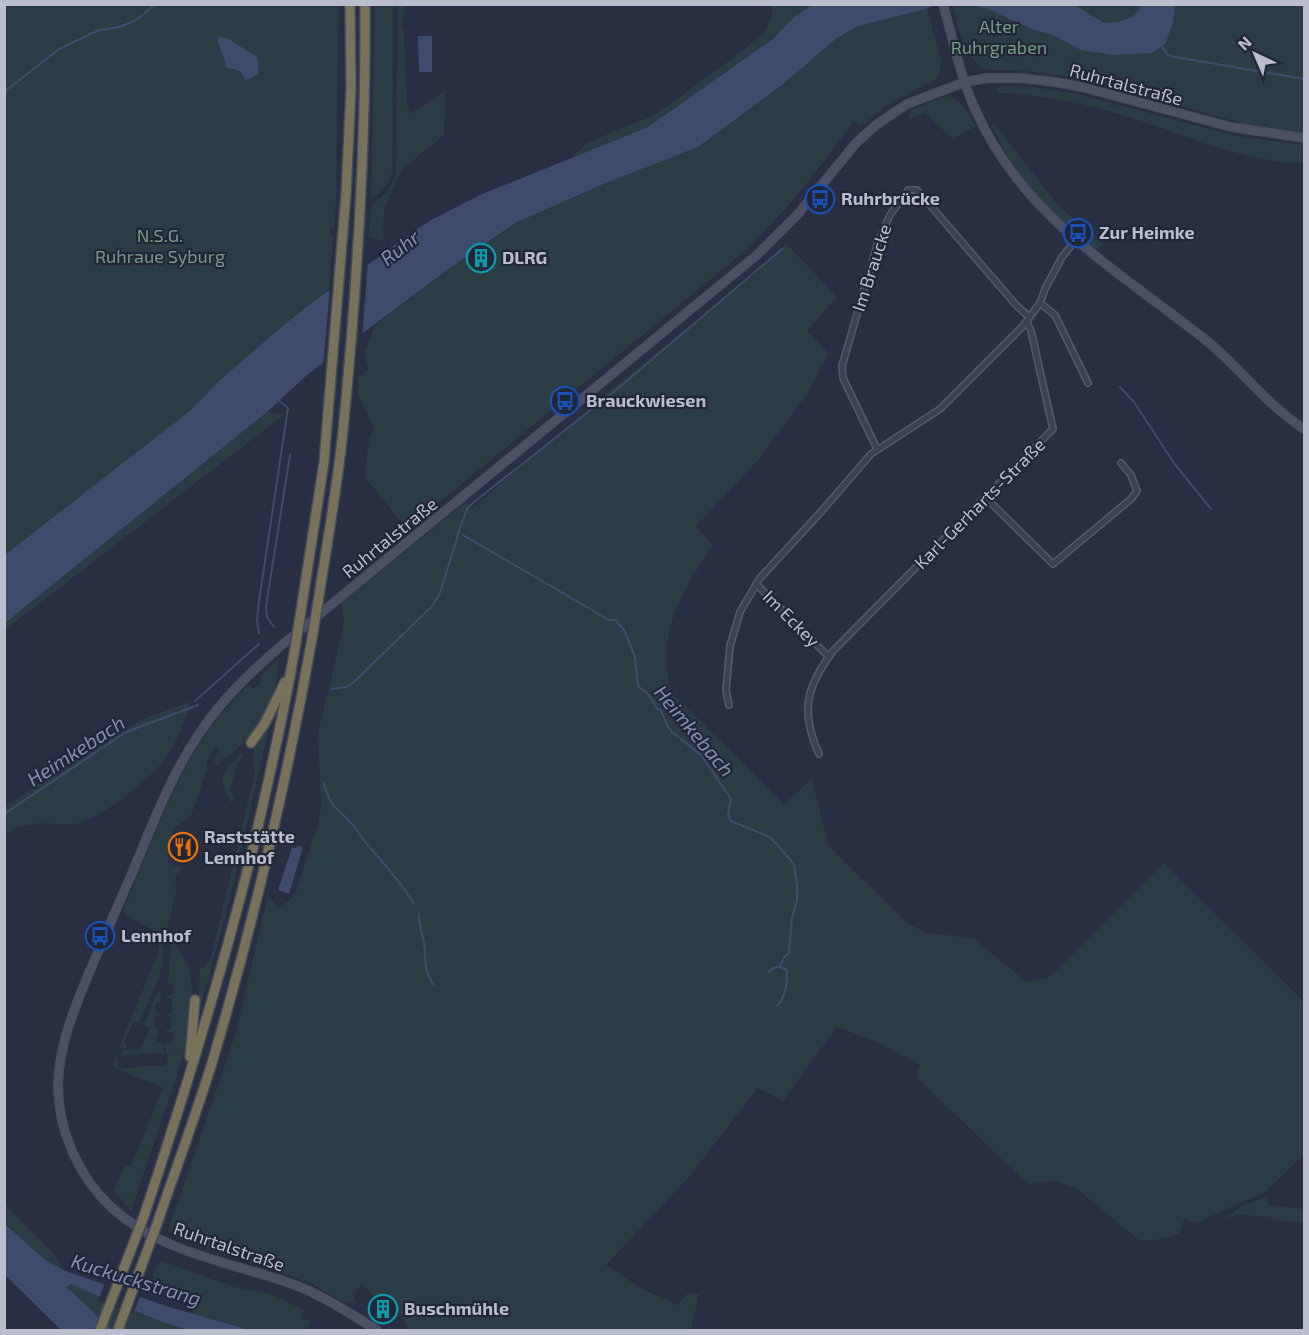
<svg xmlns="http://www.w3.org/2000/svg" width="1309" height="1335" viewBox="0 0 1309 1335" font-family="'Exo 2',sans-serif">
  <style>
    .green { fill: #2b3d44 }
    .water { fill: #3f4b6b }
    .pier { fill: #292f43 }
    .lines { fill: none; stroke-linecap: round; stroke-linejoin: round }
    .stream { stroke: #3f4b6b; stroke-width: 2 }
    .street-casing { stroke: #555a6a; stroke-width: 8 }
    .secondary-casing { stroke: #474b5c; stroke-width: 10 }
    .highway-casing { stroke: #454a5a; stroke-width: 12 }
    .street { stroke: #3d4253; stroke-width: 5 }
    .secondary { stroke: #4b5165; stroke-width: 8 }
    .highway { stroke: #78725a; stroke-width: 9 }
    .highway-bridge-casing { stroke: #454a5a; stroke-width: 12; stroke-linecap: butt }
    .highway-bridge { stroke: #78725a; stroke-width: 9 }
    .labels { text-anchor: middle; stroke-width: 4.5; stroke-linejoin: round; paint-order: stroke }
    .park-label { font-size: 18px; fill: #739c83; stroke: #222738 }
    .street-label { font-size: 18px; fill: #babecc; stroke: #222738 }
    .poi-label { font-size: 18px; font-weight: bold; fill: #babecc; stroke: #222738; text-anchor: start }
    .water-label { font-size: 20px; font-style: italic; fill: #838fb2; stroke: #222738 }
  </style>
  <rect width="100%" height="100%" fill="#292f43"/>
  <g class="green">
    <polygon points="4,5 338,5 336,202 334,228 330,227 330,236 333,236 329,291 4,572"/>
    <path d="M375,5H393L392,173C387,186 383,192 371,199Z"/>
    <polygon points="398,5 406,5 402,27 404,30 407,105 410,114 446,90 444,135 401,170 384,210 383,233 385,240 379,241 369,236 371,206 388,191 396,175"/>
    <polygon points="771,5 812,5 794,17 773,39 648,127 571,158 587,143 656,114 737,55 765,32 773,14"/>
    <polygon points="952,5 1304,5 1304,132 1260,128 1088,81 1057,75 1018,70 989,70 980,67 968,54 964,45"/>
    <path d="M927,9L941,60L940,70L936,79L887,105L860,127L854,121C822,165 790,206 752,245L407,529L365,477L369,438L375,430L358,394V378L368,370L364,355L375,325L450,268L515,223L606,183L698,147L782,85L837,38L858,26Z"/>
    <path d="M1027,86L1077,94L1236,136L1304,145V163C1249,163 1197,140 1145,122C1103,108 1041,93 997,93L998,87Z"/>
    <path d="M945,96C962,98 967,112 976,126L953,139L925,113L908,119L911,110Z"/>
    <polygon points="995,125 1058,205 1104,244 1094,250 1073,228 1059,219 1029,187 1010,160 991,126"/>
    <path d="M787,244L837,297L807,331L829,354L808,393L758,460L696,526L713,546C693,574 674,604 668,639C665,656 668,674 670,691L784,804L812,779L828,845L906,922L926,933L973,938L1027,982L1046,978L1055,972L1164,863L1304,1002V1154L1265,1192L1196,1223L1184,1219L1179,1234L1155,1240L1140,1241L1077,1189L1057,1181L1028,1184L915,1076L921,1065L875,1041L837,1027L783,1101L758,1088L689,1177L606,1265L642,1289L678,1305L687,1294H699L691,1330H408L402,1316L390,1303L375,1298L363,1284L353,1293L356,1304L341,1301L311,1283L199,1246L168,1231L236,1033L268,895L278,908L294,897L319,821L321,806L318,733L343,629L344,618L341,603L466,502L471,509L607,393L756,273Z"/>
    <polygon points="267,412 285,414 5,630 5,623"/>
    <path d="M279,659C277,672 277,685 273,697C263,727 240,747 216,766L214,759L219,750L215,747L207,762V769L191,816L174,828L168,854V863L183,868L176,875L175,885L177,888L167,929L171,936L165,937L126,915L125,906C150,846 177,769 218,718C226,708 236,698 246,687L250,685L253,689L262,683L261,675Z"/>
    <path d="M190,702C186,721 173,750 161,764C145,783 99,820 75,824C69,825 62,824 57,824C36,823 21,823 5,835V808L8,805L118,732L148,717Z"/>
    <polygon points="266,732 268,732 229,902 198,1016 200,969 201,967 205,968 211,957 255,773 253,755 252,753 255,745"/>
    <polygon points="242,754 244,755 237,765 230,790 234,797 232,804 226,793 222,780 228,766"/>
    <path d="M160,941C171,963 148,1002 139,1023L134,1021L124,1043L128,1048H119L158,953Z"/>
    <path d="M171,942L176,943C179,954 188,961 190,972C199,1022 178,1073 162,1119C152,1150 141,1180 131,1211L113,1190L126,1165L131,1167L163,1088L113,1067L117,1053L118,1068H137V1066H166L169,1054H166L165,1043H173V1033L166,1032V1030H171V1016H166L167,1014L172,1013V999L167,998V996L172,995L173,984L168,983Z"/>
    <polygon points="158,991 161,993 160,1003 155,1003 155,1012 160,1013 159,1016 155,1016 154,1029 159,1030 156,1039 158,1042 163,1044 164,1054 158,1054 157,1053 120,1056 122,1050 141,1049 150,1028 144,1025"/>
    <polygon points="1267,1196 1268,1206 1304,1209 1304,1223 1273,1220 1271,1217 1238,1215 1225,1218 1241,1207"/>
    <polygon points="4,1203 54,1254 63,1270 44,1259 5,1223"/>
    <polygon points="161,1261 234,1287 267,1293 303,1309 301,1319 311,1320 307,1330 250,1330 194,1315 192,1305 171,1294 153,1296 147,1293 157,1265"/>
    <polygon points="70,1284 162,1322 189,1330 112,1330 71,1291 68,1290 67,1287"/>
  </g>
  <g class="water">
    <polygon points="812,5 935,5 926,9 858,26 837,38 782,85 698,147 606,183 515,223 450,268 308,374 267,412 5,623 5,555 191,410 217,383 273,334 314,301 379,257 401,240 431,220 480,195 648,127 773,39 794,17"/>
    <polygon points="970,5 1075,5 1104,23 1119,22 1134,16 1142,5 1175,5 1173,23 1165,44 1152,53 1114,55 1081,50 1053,35 1034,30 986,8"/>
    <polygon points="418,36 432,36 432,72 419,72"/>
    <path d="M217,37L227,38L257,57L259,74L246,80L240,71L226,67C224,56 219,47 217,37Z"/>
    <polygon points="297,846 303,847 289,894 278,890 292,847 296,848"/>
    <polygon points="4,1223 44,1259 63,1270 169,1307 250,1330 189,1330 162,1322 70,1284 67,1287 68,1290 71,1291 112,1330 61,1330 5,1275"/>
  </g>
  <g class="pier">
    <polygon points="368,261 362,339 323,367 330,287"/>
    <polygon points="105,1283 141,1295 133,1314 98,1301"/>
  </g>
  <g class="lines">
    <g class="stream">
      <polyline points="1160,44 1168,55 1175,57 1304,79"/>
      <polyline points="4,92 59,49 99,30 120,27 136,20 156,4"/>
      <polyline points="1120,387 1134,402 1174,463 1211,509"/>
      <polyline points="463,535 609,620 615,620 624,630 635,657 638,686 649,695 657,709 661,710 667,725 672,732 701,755 731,799 728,814 731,821 770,837 794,864 797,886 797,900 792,918 789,953 784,957 780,967"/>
      <polyline points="457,536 467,509 474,502 616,390 782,249"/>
      <polyline points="274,627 267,617 266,606 290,455"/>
      <polyline points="259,633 257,620 259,601 288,408 278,400"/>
      <polyline points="332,689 346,687 354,682 433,605 440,593 458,535"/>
      <polyline points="195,701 259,644"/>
      <path d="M324,783C331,811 337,806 353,825C358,831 361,838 367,844C384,864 400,881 414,904"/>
      <polyline points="4,814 126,732 198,705"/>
      <path d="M419,914C419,925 422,933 424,943C427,963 422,966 434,986"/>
      <polyline points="769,972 773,968 780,967"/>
      <path d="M777,1006C786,996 787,984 787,970L780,967"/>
    </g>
    <g class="street-casing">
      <g id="street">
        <polyline points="1040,303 1055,315 1088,383"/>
        <polyline points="877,449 843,378 842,366 878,242 890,215 908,190 917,190 1016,305 1029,317"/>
        <polyline points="986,498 1053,564 1131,499 1137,491 1131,475 1121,463"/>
        <polyline points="756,584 829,657"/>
        <polyline points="729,705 726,691 730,646 740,612 760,578 820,513 871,454 940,409 1023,326 1040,303 1045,289 1062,257 1075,241"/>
        <path d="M819,754C800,712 806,687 833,651L1053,429L1031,331L1027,322"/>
      </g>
    </g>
    <g class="secondary-casing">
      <g id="secondary">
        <path d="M943,4C953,39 960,76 975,109C1023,218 1118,270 1207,341C1241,369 1267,405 1304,429"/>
        <path d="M377,1330C351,1314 324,1296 295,1285C232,1262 162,1254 111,1207C78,1176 58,1130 58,1085C59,1045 74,1009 89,973C103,941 116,909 130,878C151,829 169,778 199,734C222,699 251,672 282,645L757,255L798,214L856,143L876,125L907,104L965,82L987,78H1020L1055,82L1082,87L1231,127L1304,138"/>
      </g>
    </g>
    <g class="highway-casing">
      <g id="highway">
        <path d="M318,602C327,545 337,488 343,431C357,289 366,147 365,4"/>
        <polyline points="300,617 324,462 346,194 351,89 350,4"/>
        <polyline points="251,743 265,723 285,682"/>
        <polyline points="190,1057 195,1000"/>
        <path d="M144,1216C185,1093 223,970 254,844C269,779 284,714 295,648"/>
        <path d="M157,1224C176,1168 197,1113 214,1056C255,917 288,776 313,633"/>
      </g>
    </g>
    <use href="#street" class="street"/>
    <use href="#secondary" class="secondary"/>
    <use href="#highway" class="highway"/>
    <g class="highway-bridge-casing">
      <g id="highway-bridge">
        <polyline points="313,633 318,602"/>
        <polyline points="295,648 300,617"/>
        <polyline points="100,1330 144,1216"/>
        <polyline points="118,1330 157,1224"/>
      </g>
    </g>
    <use href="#highway-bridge" class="highway-bridge"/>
  </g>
  <defs>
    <g id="bus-ring" transform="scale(1.5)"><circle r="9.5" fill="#222738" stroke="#1a4fb4" stroke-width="1.5"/><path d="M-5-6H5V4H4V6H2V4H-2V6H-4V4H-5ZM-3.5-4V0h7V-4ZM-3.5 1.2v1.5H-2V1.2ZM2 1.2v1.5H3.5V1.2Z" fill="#1a4fb4"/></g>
    <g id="building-ring" transform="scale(1.5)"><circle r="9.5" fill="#222738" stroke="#0f9aa8" stroke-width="1.5"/><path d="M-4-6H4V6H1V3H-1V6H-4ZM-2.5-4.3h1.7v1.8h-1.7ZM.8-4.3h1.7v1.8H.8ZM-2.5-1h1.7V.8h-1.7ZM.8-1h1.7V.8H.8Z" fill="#0f9aa8"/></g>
    <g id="restaurant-ring" transform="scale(1.5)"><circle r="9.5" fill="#222738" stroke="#e8710a" stroke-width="1.5"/><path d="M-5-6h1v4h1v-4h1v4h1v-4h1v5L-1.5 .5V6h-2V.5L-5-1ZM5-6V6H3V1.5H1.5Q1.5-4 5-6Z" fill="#e8710a"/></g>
  </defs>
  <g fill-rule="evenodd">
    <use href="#bus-ring" x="820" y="199"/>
    <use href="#bus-ring" x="1078" y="233"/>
    <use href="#building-ring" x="481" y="258"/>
    <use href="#bus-ring" x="565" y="401"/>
    <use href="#restaurant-ring" x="183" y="847"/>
    <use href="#bus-ring" x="100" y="936"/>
    <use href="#building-ring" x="383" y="1309"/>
  </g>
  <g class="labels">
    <g class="park-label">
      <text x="999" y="33">Alter<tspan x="999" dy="21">Ruhrgraben</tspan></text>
      <text x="160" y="242">N.S.G.<tspan x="160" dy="21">Ruhraue Syburg</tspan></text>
    </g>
    <g class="street-label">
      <text transform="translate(1126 85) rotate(15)" y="6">Ruhrtalstraße</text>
      <text transform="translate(872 268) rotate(-72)" y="6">Im Braucke</text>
      <text transform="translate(980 504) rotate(-45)" y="6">Karl-Gerharts-Straße</text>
      <text transform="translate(390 538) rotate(-39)" y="6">Ruhrtalstraße</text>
      <text transform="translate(791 619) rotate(45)" y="6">Im Eckey</text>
      <text transform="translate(229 1247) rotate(19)" y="6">Ruhrtalstraße</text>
    </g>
    <g class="poi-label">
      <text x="841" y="205">Ruhrbrücke</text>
      <text x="1099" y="239">Zur Heimke</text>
      <text x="502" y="264">DLRG</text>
      <text x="586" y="407">Brauckwiesen</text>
      <text x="204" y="843">Raststätte<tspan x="204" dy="21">Lennhof</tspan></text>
      <text x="121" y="942">Lennhof</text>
      <text x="404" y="1315">Buschmühle</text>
    </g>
    <g class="water-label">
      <text transform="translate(400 248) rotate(-38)" y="7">Ruhr</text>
      <text transform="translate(694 731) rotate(50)" y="7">Heimkebach</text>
      <text transform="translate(76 751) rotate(-33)" y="7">Heimkebach</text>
      <text transform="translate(136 1280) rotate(17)" y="7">Kuckuckstrang</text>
    </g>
  </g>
  <rect width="1309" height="1335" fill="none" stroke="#babecc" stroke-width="12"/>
  <g transform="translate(1255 54) rotate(316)" stroke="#222738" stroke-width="4.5" paint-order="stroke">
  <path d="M0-4.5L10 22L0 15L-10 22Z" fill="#babecc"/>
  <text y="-9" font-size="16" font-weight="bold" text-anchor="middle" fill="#babecc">N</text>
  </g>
</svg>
